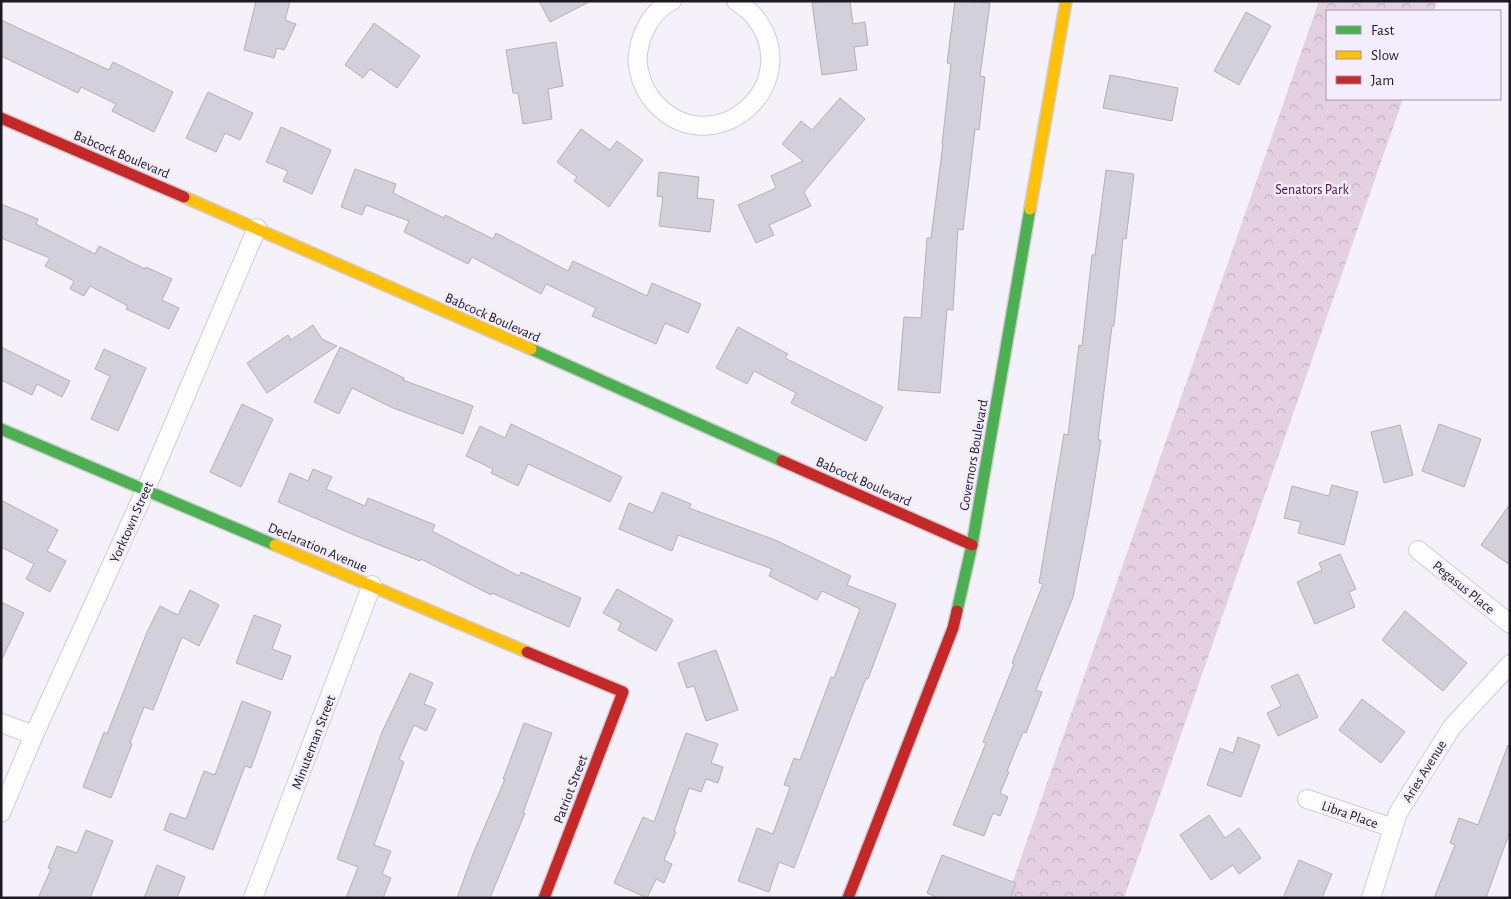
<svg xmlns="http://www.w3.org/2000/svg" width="1511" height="899" viewBox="0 0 1511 899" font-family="'Alegreya Sans',sans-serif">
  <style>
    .forest { fill: url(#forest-crowns) }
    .building { fill: #d2d1db; stroke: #b1b0b9 }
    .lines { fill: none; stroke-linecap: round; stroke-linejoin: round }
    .street-casing { stroke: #d0ccd6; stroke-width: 20 }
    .fast-casing { stroke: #d0ccd6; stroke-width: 14 }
    .slow-casing { stroke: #d0ccd6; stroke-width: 14 }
    .jam-casing { stroke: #d0ccd6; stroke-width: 14 }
    .street { stroke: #fdfdfe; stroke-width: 18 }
    .fast { stroke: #4caf50; stroke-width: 11 }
    .slow { stroke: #ffc107; stroke-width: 11 }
    .jam { stroke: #c62828; stroke-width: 11 }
    .labels { text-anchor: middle; stroke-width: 5; stroke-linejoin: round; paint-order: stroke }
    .street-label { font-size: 14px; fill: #1c1922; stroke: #f3edfe }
    .park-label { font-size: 14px; fill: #4f0d40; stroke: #f3edfe }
  </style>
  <defs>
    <pattern id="forest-crowns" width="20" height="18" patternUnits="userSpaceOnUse" patternTransform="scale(1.25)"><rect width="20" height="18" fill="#e5d0e1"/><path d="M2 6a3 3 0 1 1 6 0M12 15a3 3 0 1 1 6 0" fill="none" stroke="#c4b2c1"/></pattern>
  </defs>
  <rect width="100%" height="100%" fill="#f4f1fa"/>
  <polygon class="forest" points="1319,1 1437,1 1434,11 1327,11 1327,99 1403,99 1124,898 1007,898"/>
  <g class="building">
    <polygon points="256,1 290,1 285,20 296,24 284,50 277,48 274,58 244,50"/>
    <polygon points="539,1 591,1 550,22"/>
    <polygon points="828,1 850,1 853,24 865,22 868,45 854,47 857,70 822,75 812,3"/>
    <polygon points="955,1 990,3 980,76 985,77 979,130 975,129 963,230 958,229 953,310 947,309 940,393 898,390 904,317 921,318 927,238 931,238 943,144 942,144 951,64 947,63"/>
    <polygon points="1246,12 1271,26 1239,85 1214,71"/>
    <polygon points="1,20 109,70 113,62 173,92 154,132 112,111 116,104 81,87 78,93 1,56"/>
    <polygon points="374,23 420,56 397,88 370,69 363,78 345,65"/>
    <polygon points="556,42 563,86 548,89 552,119 523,124 518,93 513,93 506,50"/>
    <polygon points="1110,75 1178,88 1172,121 1103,108"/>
    <polygon points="208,92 253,113 240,140 225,133 216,152 186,138"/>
    <polygon points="840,98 865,119 804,192 811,206 769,225 774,235 756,243 738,205 776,188 771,176 803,161 782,144 801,121 812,130"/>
    <polygon points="281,127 331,150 312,194 283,181 288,171 266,162"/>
    <polygon points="581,129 610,150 617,141 643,160 609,207 574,181 577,177 557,162"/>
    <polygon points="355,169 396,184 393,193 444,218 445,215 493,239 496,233 568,271 573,261 647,296 652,283 701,304 688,333 665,323 656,344 592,316 596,308 546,284 541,294 472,257 468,264 404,232 409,221 366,205 362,215 341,207"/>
    <polygon points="1106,170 1134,174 1126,239 1123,238 1114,326 1112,326 1098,440 1101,440 1090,509 1073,597 1036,690 1042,692 1026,733 1023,732 1007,771 1009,772 1000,793 1008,797 1000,816 993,813 984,836 953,825 986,743 983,742 1014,664 1012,663 1043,584 1039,583 1064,434 1068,435 1079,345 1082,346 1092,255 1095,255"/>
    <polygon points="659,172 699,177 697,198 714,200 710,232 659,226 663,197 657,196"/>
    <polygon points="1,204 38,219 36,224 95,254 99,246 145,269 146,267 172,279 162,300 179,308 169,329 126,309 128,306 90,286 84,296 70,289 74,281 45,266 50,258 1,238"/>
    <polygon points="313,325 322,339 337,346 267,393 247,363 288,335 291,340"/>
    <polygon points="738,327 788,354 785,358 883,407 866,441 791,403 796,393 754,371 747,384 716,368"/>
    <polygon points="1,347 70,381 62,397 37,384 32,395 1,380"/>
    <polygon points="340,347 404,378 403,380 473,406 463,434 393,408 352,388 339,414 314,402"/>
    <polygon points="104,349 146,368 118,431 91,419 110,376 95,369"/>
    <polygon points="242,404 273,419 241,487 210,472"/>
    <polygon points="511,424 622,477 610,502 528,464 518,486 491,473 493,469 466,456 480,426 505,438"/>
    <polygon points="1439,424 1481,439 1464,487 1422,471"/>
    <polygon points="1400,425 1413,475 1384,483 1371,432"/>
    <polygon points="313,469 332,477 326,489 365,506 368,498 435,525 432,531 519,576 521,572 581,598 569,627 492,593 491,595 421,559 420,561 354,535 278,502 290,473 308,481"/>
    <polygon points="1332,485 1358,492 1344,545 1298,533 1301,522 1284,518 1292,486 1329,496"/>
    <polygon points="662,492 691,504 689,508 775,540 851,576 847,585 896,604 868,679 866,678 794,868 779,862 769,892 738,881 757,828 773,834 790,787 784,785 794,758 800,760 831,677 834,678 860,609 822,591 817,600 769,576 772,569 678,535 672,551 619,529 629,503 653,513"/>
    <polygon points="1,500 58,530 47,551 66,561 50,592 26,579 34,564 1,547"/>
    <polygon points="1510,504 1510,565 1481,545"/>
    <polygon points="1340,554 1356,589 1349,592 1355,607 1315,624 1297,582 1322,570 1319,563"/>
    <polygon points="617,589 673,620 656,651 618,630 621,623 603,613"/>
    <polygon points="190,590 219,605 199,646 182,637 153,710 144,707 130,743 132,744 111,798 83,787 104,732 107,734 147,632 160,606 178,615"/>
    <polygon points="1,602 24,613 1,661"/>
    <polygon points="1405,611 1467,663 1443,691 1382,640"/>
    <polygon points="254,615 281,625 272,649 291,656 282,680 236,663"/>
    <polygon points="716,650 738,710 706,721 694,686 687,688 678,663"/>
    <polygon points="410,673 433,683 424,704 436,709 426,731 414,725 399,759 404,762 374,845 391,851 382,874 391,878 383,898 346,898 358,867 337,859 382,732"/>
    <polygon points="1298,674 1318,717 1278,736 1267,713 1281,706 1271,686"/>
    <polygon points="1362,699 1405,732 1381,763 1339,730"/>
    <polygon points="242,701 271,712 251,768 245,766 213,850 164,830 170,813 186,819 204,771 215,775"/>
    <polygon points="524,723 552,733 523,813 525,813 490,898 457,898 473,854 505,779 503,779"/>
    <polygon points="686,733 718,744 711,763 723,767 718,783 706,779 701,792 689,788 674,831 676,832 664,860 672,864 664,883 656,879 647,898 614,883 643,817 654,822"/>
    <polygon points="1238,737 1260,745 1241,797 1207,785 1220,748 1233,753"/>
    <polygon points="1508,745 1510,745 1510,831 1486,898 1434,898 1455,845 1450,843 1459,818 1478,825"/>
    <polygon points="1209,815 1225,838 1239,828 1261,858 1239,874 1233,865 1211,880 1180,835"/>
    <polygon points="86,830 113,841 90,898 38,898 51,869 48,868 57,846 77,853"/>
    <polygon points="942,855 1016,883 1010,898 938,898 927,893"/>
    <polygon points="1299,860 1332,874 1322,898 1283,898"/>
    <polygon points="157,865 185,877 177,898 144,898"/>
  </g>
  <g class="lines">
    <g class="street-casing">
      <g id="street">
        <path d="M672,1C652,10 641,33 638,53C636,70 643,89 654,102C712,167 809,85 754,16C749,10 742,6 736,1"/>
        <polyline points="1418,550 1510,624"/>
        <polyline points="1,723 34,735"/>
        <polyline points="1307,799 1393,828"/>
        <polyline points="1,813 34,735 145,491 257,228"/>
        <polyline points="253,898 372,585"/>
        <polyline points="1371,898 1398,813 1452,727 1510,664"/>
      </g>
    </g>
    <g class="fast-casing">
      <g id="fast">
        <polyline points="531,349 782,461"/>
        <polyline points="1,429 275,545"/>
        <polyline points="957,611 972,545 1030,209"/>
      </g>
    </g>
    <g class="slow-casing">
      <g id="slow">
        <polyline points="184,197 531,349"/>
        <polyline points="1030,209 1066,1"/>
        <polyline points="275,545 527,652"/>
      </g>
    </g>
    <g class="jam-casing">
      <g id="jam">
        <polyline points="1,118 184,197"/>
        <polyline points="782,461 972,545"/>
        <polyline points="527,652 623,692 544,898"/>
        <polyline points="848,898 953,628 957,611"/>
      </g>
    </g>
    <use href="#street" class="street"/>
    <use href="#fast" class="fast"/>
    <use href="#slow" class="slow"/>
    <use href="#jam" class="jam"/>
  </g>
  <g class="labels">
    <g class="street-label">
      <text transform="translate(122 154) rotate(23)" y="5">Babcock Boulevard</text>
      <text transform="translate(493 317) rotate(24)" y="5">Babcock Boulevard</text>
      <text transform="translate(973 455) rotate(-80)" y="5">Governors Boulevard</text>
      <text transform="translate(864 481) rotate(24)" y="5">Babcock Boulevard</text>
      <text transform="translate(131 522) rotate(-66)" y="5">Yorktown Street</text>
      <text transform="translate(318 547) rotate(23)" y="5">Declaration Avenue</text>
      <text transform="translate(1464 587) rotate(39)" y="5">Pegasus Place</text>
      <text transform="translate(313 742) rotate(-69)" y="5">Minuteman Street</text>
      <text transform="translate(1424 771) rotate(-58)" y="5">Aries Avenue</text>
      <text transform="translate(570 789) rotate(-69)" y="5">Patriot Street</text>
      <text transform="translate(1350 814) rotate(19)" y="5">Libra Place</text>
    </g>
    <g class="park-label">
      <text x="1312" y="194">Senators Park</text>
    </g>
  </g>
  <rect width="1511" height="899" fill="none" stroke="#1c1922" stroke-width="5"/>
  <rect x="1326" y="10" width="175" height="90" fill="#f3edfe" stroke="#9d98a6"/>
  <rect x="1336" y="26" width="25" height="8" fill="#4caf50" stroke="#9d98a6"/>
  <text x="1371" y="35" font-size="15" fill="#1c1922">Fast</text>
  <rect x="1336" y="51" width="25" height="8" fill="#ffc107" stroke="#9d98a6"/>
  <text x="1371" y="60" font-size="15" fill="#1c1922">Slow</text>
  <rect x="1336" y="76" width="25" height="8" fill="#c62828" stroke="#9d98a6"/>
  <text x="1371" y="85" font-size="15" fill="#1c1922">Jam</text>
</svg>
